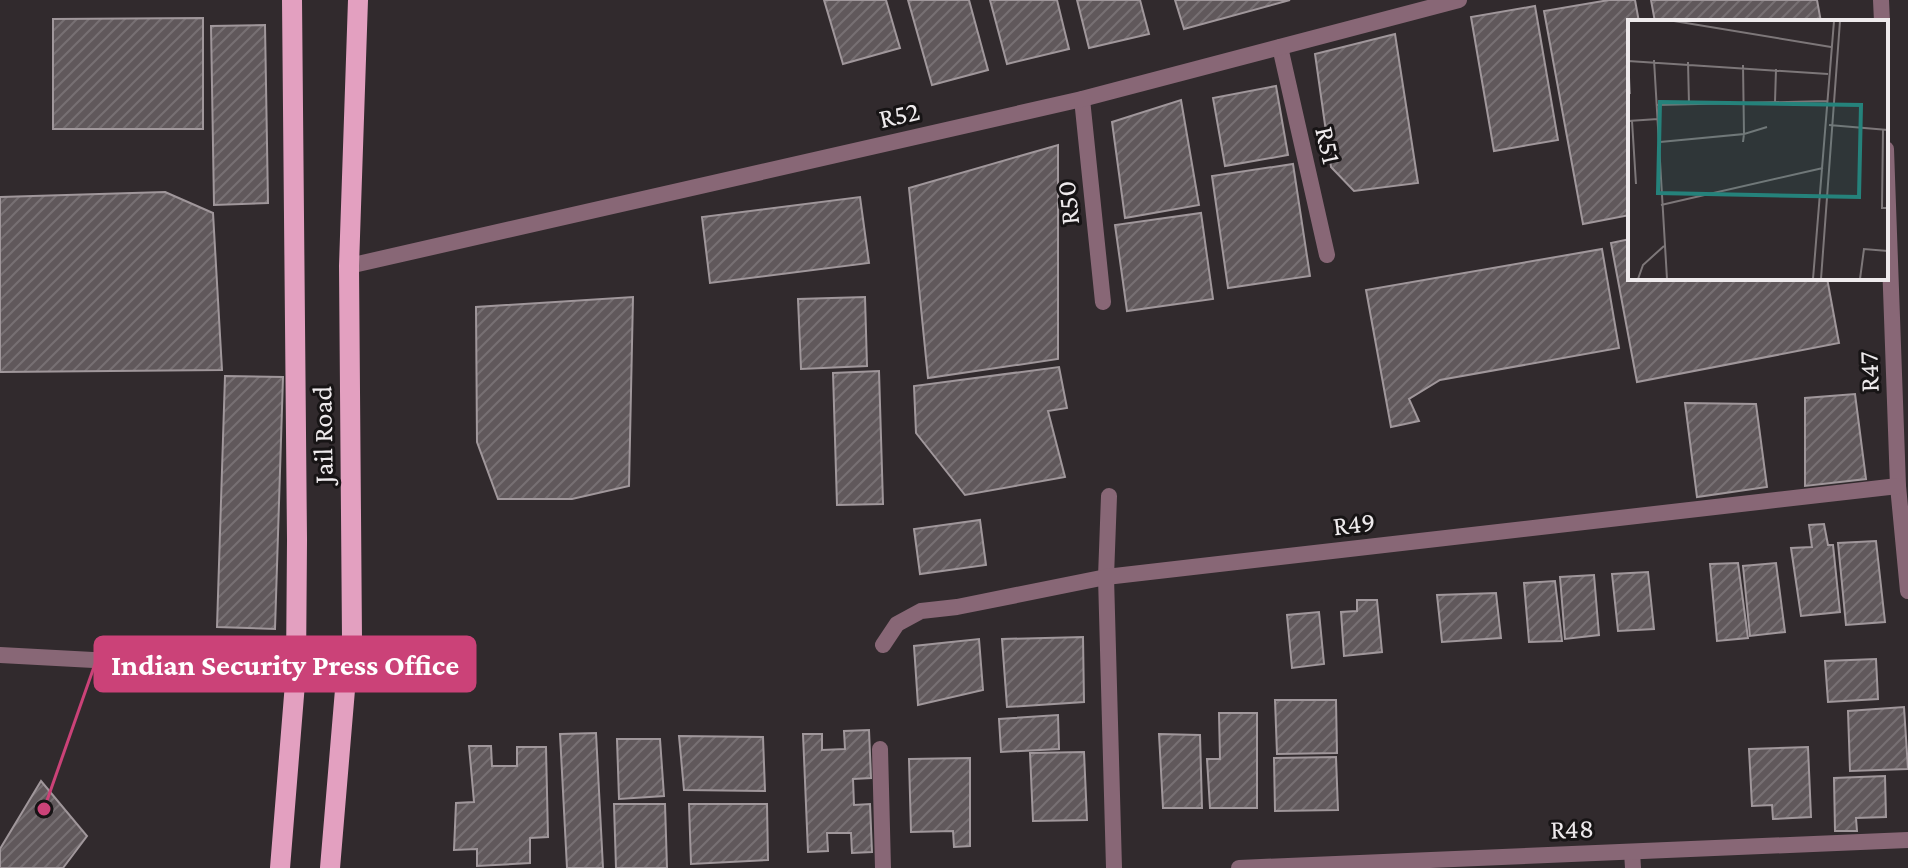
<svg xmlns="http://www.w3.org/2000/svg" width="1908" height="868" viewBox="0 0 1908 868" font-family="'Crimson Pro',serif">
  <style>
    .building { fill: url(#building-hatch); stroke: #a0979b; stroke-width: 2 }
    .lines { fill: none; stroke-linecap: round; stroke-linejoin: round }
    .street { stroke: #886776; stroke-width: 16 }
    .primary { stroke: #e3a0c0; stroke-width: 20 }
    .labels { text-anchor: middle; stroke-width: 6; stroke-linejoin: round; paint-order: stroke }
    .street-label { font-size: 28px; fill: #eeeaec; stroke: #171415 }
    .inset-road { fill: none; stroke: #7d7779; stroke-width: 2 }
    .view { fill: #25827b; fill-opacity: 0.15; stroke: #25827b; stroke-width: 4 }
    .inset-edge { fill: none; stroke: #eeeaec; stroke-width: 4 }
    .leader { fill: none; stroke: #cb4278; stroke-width: 3 }
    .callout-dot { fill: #cb4278; stroke: #171415; stroke-width: 3 }
    .callout { fill: #cb4278; stroke: #cb4278; stroke-width: 3 }
    .callout-label { font-size: 30px; text-anchor: middle; font-weight: bold; fill: #fff }
  </style>
  <defs>
    <pattern id="building-hatch" width="6" height="6" patternUnits="userSpaceOnUse" patternTransform="scale(2)"><rect width="6" height="6" fill="#60585b"/><path d="M-1 1l2-2M0 6l6-6M5 7l2-2" fill="none" stroke="#777073"/></pattern>
  </defs>
  <rect width="100%" height="100%" fill="#312a2d"/>
  <g class="building">
    <polygon points="824,0 886,0 900,48 843,64"/>
    <polygon points="908,0 969,0 988,70 932,85"/>
    <polygon points="990,0 1057,0 1069,49 1007,64"/>
    <polygon points="1077,0 1140,0 1149,34 1089,48"/>
    <polygon points="1175,0 1290,0 1184,29"/>
    <polygon points="1609,0 1635,0 1639,22 1630,22 1630,215 1583,224 1544,11"/>
    <polygon points="1651,0 1817,0 1821,22 1655,22"/>
    <polygon points="1535,6 1558,140 1494,151 1471,17"/>
    <polygon points="203,18 203,129 53,129 53,19"/>
    <polygon points="265,25 268,203 214,205 211,26"/>
    <polygon points="1395,34 1418,183 1354,191 1331,167 1315,54"/>
    <polygon points="1276,86 1288,155 1225,166 1213,98"/>
    <polygon points="1181,100 1199,205 1125,218 1112,122"/>
    <polygon points="1058,145 1058,359 928,378 909,188"/>
    <polygon points="1293,164 1310,276 1228,288 1212,176"/>
    <polygon points="165,192 213,213 222,370 0,372 0,197"/>
    <polygon points="860,197 869,263 710,283 702,217"/>
    <polygon points="1201,213 1213,299 1127,311 1115,225"/>
    <polygon points="1630,239 1630,278 1827,278 1839,343 1637,382 1611,243"/>
    <polygon points="1602,249 1619,348 1440,380 1409,399 1419,421 1391,427 1366,290"/>
    <polygon points="633,297 629,486 572,499 498,499 477,442 476,307"/>
    <polygon points="865,297 867,366 801,369 798,299"/>
    <polygon points="1059,367 1067,408 1048,411 1065,477 965,495 916,433 914,386"/>
    <polygon points="879,371 883,504 837,505 833,373"/>
    <polygon points="225,376 283,377 275,629 217,627"/>
    <polygon points="1855,394 1866,479 1805,486 1805,398"/>
    <polygon points="1685,403 1756,404 1767,487 1697,497"/>
    <polygon points="980,520 986,565 920,574 914,529"/>
    <polygon points="1824,524 1828,545 1833,545 1840,612 1801,616 1791,548 1812,547 1809,525"/>
    <polygon points="1876,541 1885,622 1846,625 1838,543"/>
    <polygon points="1738,563 1748,638 1717,641 1710,564"/>
    <polygon points="1776,563 1785,632 1750,636 1743,566"/>
    <polygon points="1648,572 1654,629 1618,631 1612,574"/>
    <polygon points="1594,575 1599,635 1565,639 1560,577"/>
    <polygon points="1555,581 1562,641 1529,642 1524,583"/>
    <polygon points="1496,593 1501,638 1442,642 1437,595"/>
    <polygon points="1357,600 1377,600 1382,652 1344,656 1341,612 1357,611"/>
    <polygon points="1319,612 1324,664 1292,668 1287,615"/>
    <polygon points="1083,637 1084,702 1007,707 1002,639"/>
    <polygon points="979,639 983,690 918,705 914,646"/>
    <polygon points="1876,659 1878,699 1828,702 1825,661"/>
    <polygon points="1275,700 1336,700 1337,753 1277,754"/>
    <polygon points="1904,707 1908,769 1850,771 1848,711"/>
    <polygon points="1219,713 1257,713 1257,808 1210,808 1207,759 1220,759"/>
    <polygon points="1058,715 1059,749 1001,752 999,719"/>
    <polygon points="869,730 871,778 853,779 854,805 870,804 872,852 852,853 851,833 827,833 828,851 808,852 803,734 822,734 822,750 845,749 844,731"/>
    <polygon points="596,733 603,868 567,868 560,734"/>
    <polygon points="1159,734 1200,735 1202,808 1163,808"/>
    <polygon points="679,736 763,737 765,791 684,790"/>
    <polygon points="617,739 660,739 664,796 619,799"/>
    <polygon points="469,746 491,746 492,766 517,766 517,747 546,747 548,837 530,838 530,863 477,866 477,849 454,850 456,803 474,802"/>
    <polygon points="1808,747 1811,817 1773,819 1772,805 1752,806 1749,749"/>
    <polygon points="1084,752 1087,820 1033,821 1030,753"/>
    <polygon points="1336,757 1338,810 1275,811 1274,758"/>
    <polygon points="970,758 970,846 954,847 953,831 911,832 909,759"/>
    <polygon points="1885,776 1886,817 1856,818 1857,831 1835,831 1834,778"/>
    <polygon points="41,781 87,836 63,868 0,868 0,849"/>
    <polygon points="614,804 665,804 667,868 616,868"/>
    <polygon points="689,804 767,804 768,860 691,864"/>
  </g>
  <g class="lines">
    <g class="street">
      <polyline points="1881,0 1882,22"/>
      <polyline points="1280,47 1327,255"/>
      <polyline points="1082,99 1103,302"/>
      <polyline points="1886,149 1898,486 1908,591"/>
      <polyline points="349,266 1082,99 1459,0"/>
      <polyline points="883,645 897,624 921,611 957,607 1106,577 1109,496"/>
      <polyline points="0,655 296,671"/>
      <polyline points="880,749 883,868"/>
      <polyline points="1632,852 1633,868"/>
      <polyline points="1114,868 1106,577 1898,486"/>
      <polyline points="1239,868 1908,840"/>
    </g>
    <g class="primary">
      <polyline points="280,868 296,671 297,540 292,0"/>
      <polyline points="330,868 347,666 352,639 349,266 358,0"/>
    </g>
  </g>
  <g class="labels">
    <g class="street-label">
      <text transform="translate(899 114) rotate(-13)" y="10">R52</text>
      <text transform="translate(1329 145) rotate(77)" y="10">R51</text>
      <text transform="translate(1067 203) rotate(-96)" y="10">R50</text>
      <text transform="translate(1868 372) rotate(-92)" y="10">R47</text>
      <text transform="translate(322 435) rotate(-91)" y="10">Jail Road</text>
      <text transform="translate(1354 523) rotate(-7)" y="10">R49</text>
      <text transform="translate(1572 828) rotate(-2)" y="10">R48</text>
    </g>
  </g>
  <g transform="translate(1628 20)">
    <rect width="260" height="260" fill="#312a2d"/>
    <path class="inset-road" d="M46,1L203,27M26,40L39,259M0,41L200,54M0,41L2,74M60,42L61,84M147,82L148,49M29,85L199,81M0,101L30,99M4,101L8,164M201,105L260,110M255,109L254,188H260M32,122L116,114L115,45M115,122L116,114L139,107M33,185L195,148M10,259L15,245L36,226M185,259L206,1M193,259L212,1M232,259L236,229L260,231"/>
    <path class="view" d="M32,82L233,85L231,177L30,173Z"/>
    <rect width="260" height="260" class="inset-edge"/>
  </g>
  <path class="leader" d="M44 809L95 664"/>
  <circle class="callout-dot" cx="44" cy="809" r="8"/>
  <rect class="callout" x="95" y="637" width="380" height="54" rx="8"/>
  <g class="callout-label">
    <text x="285" y="675">Indian Security Press Office</text>
  </g>
</svg>
